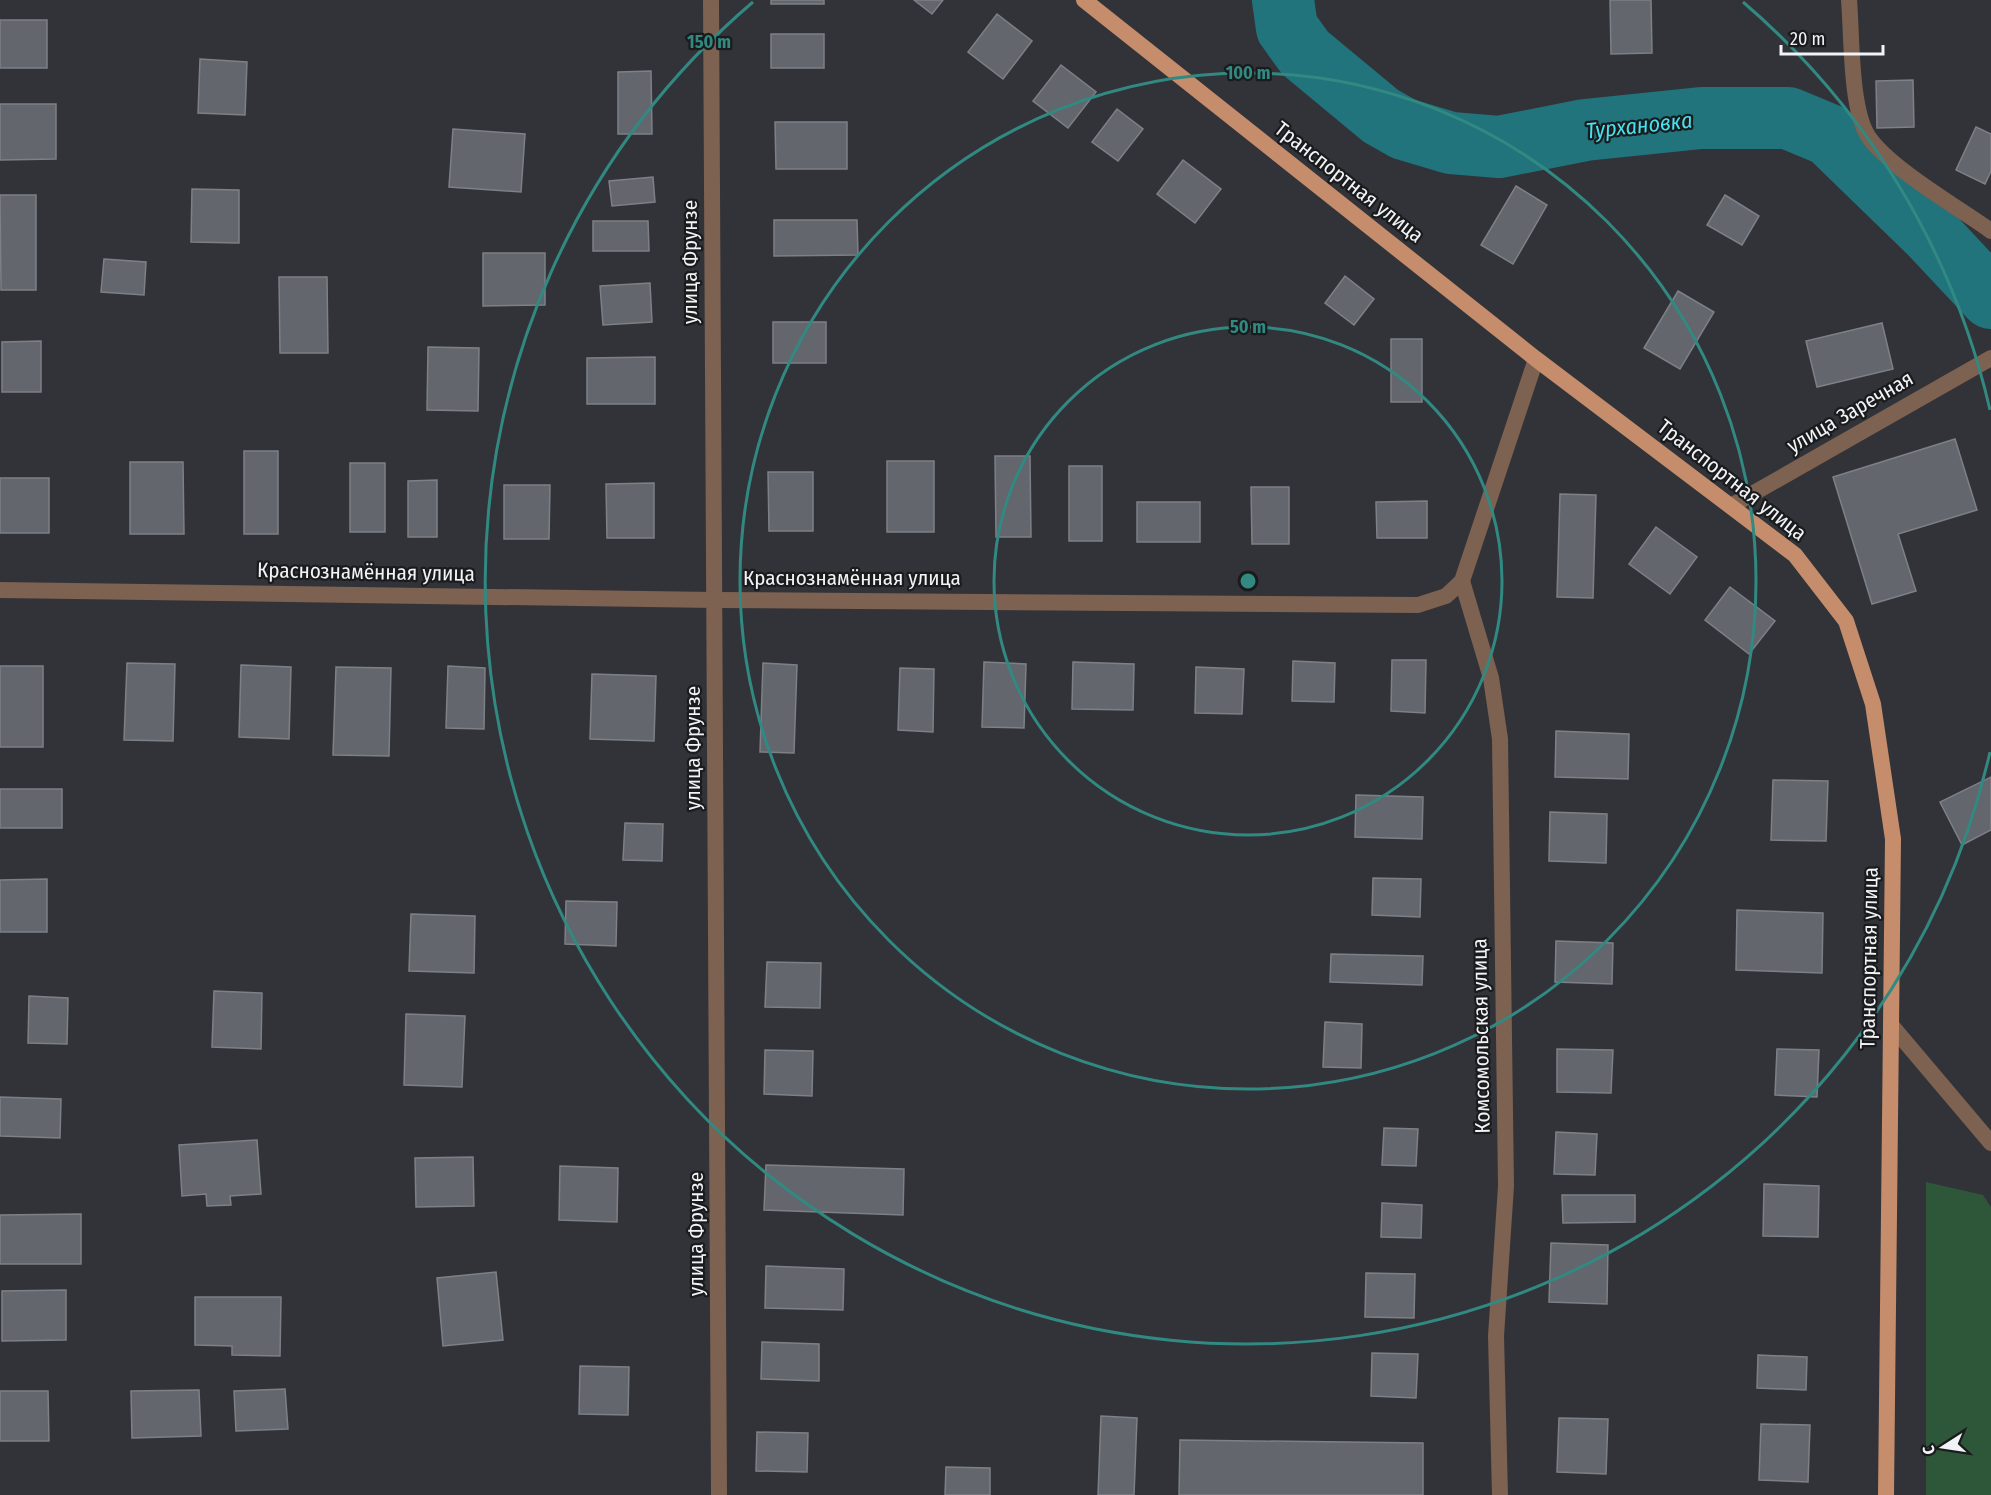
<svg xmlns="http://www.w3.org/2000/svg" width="1991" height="1495" viewBox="0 0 1991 1495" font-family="'Fira Sans Condensed',sans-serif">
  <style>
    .green { fill: #2e5639 }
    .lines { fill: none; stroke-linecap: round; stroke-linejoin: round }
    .river { stroke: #21747b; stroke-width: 62 }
    .building { fill: #63666c; stroke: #7d8086; stroke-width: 1.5 }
    .minor { stroke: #7d6151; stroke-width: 16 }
    .tertiary { stroke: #7d6151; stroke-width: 16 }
    .primary { stroke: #c58d6c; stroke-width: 16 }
    .ring { fill: none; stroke: #318982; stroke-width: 3 }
    .labels { text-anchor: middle; stroke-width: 4.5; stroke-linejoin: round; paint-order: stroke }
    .street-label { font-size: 21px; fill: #f1f3f6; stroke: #1a1b1d }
    .water-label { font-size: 22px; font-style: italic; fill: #47e2f0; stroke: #1a1b1d }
    .centre { fill: #318982; stroke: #1a1b1d; stroke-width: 3 }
    .ring-label { font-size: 18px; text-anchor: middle; font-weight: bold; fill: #318982; stroke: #1a1b1d; stroke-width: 4.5; stroke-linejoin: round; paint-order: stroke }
  </style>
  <rect width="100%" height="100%" fill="#313339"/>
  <polygon class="green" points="1926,1182 1983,1195 1991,1207 1991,1495 1926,1495"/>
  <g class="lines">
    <polyline class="river" points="1283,0 1287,28 1305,53 1381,116 1404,129 1451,143 1499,147 1585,130 1701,118 1788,118 1829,135 1931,234 1991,298"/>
  </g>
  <g class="building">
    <rect x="771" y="0" width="53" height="4"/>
    <polygon points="914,0 943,0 932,14"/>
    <polygon points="1610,0 1651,0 1652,53 1611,54"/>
    <polygon points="997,14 1032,41 1003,79 968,52"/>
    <rect x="0" y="20" width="47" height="48"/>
    <rect x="771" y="34" width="53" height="34"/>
    <polygon points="200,59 247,62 245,115 198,113"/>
    <polygon points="1061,65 1096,92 1068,128 1033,101"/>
    <polygon points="651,71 652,134 618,134 618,72"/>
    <polygon points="1913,80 1914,127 1877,128 1876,81"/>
    <polygon points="0,104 56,104 56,159 0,160"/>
    <polygon points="1117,109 1143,129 1118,161 1092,142"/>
    <polygon points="775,122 847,122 847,169 776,169"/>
    <polygon points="1976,127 1991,134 1991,171 1985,184 1956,170"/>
    <polygon points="453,129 525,134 521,192 449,187"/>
    <polygon points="1183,160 1221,189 1195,223 1157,194"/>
    <polygon points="653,177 655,202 612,206 609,181"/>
    <polygon points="1516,186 1547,205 1513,264 1481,245"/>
    <polygon points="192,189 239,190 239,243 191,242"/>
    <polygon points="0,195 36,195 36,290 1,290"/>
    <polygon points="1725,195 1759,216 1742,245 1707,225"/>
    <polygon points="774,220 857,220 858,255 774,256"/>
    <polygon points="593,221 648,221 649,251 593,251"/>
    <polygon points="483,253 545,253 545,305 483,306"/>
    <polygon points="104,259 146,262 144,295 101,292"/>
    <polygon points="1345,276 1374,299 1354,325 1325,303"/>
    <polygon points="279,277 327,277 328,353 280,353"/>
    <polygon points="650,283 652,322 603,325 600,286"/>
    <polygon points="1678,291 1714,312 1680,369 1644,348"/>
    <rect x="773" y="322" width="53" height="41"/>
    <polygon points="1882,323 1893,369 1817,387 1806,341"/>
    <rect x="1391" y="339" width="31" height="63"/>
    <polygon points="41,341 41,392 2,392 2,342"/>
    <polygon points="428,347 479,348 478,411 427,410"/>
    <polygon points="655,357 655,404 587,404 587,358"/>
    <polygon points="1955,439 1977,510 1898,534 1916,591 1872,604 1833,477"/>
    <rect x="244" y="451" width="34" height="83"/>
    <polygon points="995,456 1030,456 1031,537 996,537"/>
    <rect x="887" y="461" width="47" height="71"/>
    <polygon points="130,462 183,462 184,534 130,534"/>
    <rect x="350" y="463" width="35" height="69"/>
    <rect x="1069" y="466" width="33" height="75"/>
    <polygon points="768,472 813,472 813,531 769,531"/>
    <rect x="0" y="478" width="49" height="55"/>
    <polygon points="437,480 437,537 408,537 408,481"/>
    <polygon points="654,483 654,538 607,538 606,484"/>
    <polygon points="504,485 550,485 549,539 504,539"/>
    <polygon points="1251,487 1289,487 1289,544 1252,544"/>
    <polygon points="1560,494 1596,495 1593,598 1557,597"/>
    <polygon points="1427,501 1427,538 1377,538 1376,502"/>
    <rect x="1137" y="502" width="63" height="40"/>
    <polygon points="1656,527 1697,557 1670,594 1629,564"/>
    <polygon points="1730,587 1775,621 1749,654 1705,620"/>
    <polygon points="1392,660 1426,660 1425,713 1391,711"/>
    <polygon points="1293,661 1335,663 1334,702 1292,701"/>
    <polygon points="984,662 1026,664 1024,728 982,727"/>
    <polygon points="1073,662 1134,664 1133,710 1072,709"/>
    <polygon points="127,663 175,664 173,741 124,740"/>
    <polygon points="763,663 797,665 794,753 760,752"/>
    <polygon points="241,665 291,667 289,739 239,737"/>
    <rect x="0" y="666" width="43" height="81"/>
    <polygon points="448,666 485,668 484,729 446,728"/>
    <polygon points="336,667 391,668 389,756 333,755"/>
    <polygon points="1196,667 1244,669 1242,714 1195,713"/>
    <polygon points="900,668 934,669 933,732 898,730"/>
    <polygon points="592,674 656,676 654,741 590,739"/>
    <polygon points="1556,731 1629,734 1628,779 1555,777"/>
    <polygon points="1991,777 1991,830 1962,845 1940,802"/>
    <polygon points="1773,780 1828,781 1826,841 1771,840"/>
    <rect x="0" y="789" width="62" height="39"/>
    <polygon points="1356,795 1423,797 1422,839 1355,837"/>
    <polygon points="1550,812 1607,814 1606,863 1549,861"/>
    <polygon points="625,823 663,824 662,861 623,860"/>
    <polygon points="1373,878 1421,879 1420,917 1372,915"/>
    <polygon points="47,879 47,932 0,932 0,880"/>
    <polygon points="566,901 617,902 616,946 565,944"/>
    <polygon points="1737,910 1823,913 1822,973 1736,970"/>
    <polygon points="411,914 475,916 474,973 409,971"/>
    <polygon points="1556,941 1613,943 1612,984 1555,982"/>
    <polygon points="1331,954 1423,956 1422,985 1330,982"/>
    <polygon points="767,962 821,963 820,1008 765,1007"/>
    <polygon points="214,991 262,993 261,1049 212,1047"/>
    <polygon points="29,996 68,998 67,1044 28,1043"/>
    <polygon points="406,1014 465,1016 462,1087 404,1085"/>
    <polygon points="1325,1022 1362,1024 1361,1068 1323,1067"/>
    <polygon points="1557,1049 1613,1050 1611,1093 1557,1092"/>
    <polygon points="1777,1049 1819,1050 1817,1097 1775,1095"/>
    <polygon points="765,1050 813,1051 812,1096 764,1094"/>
    <polygon points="0,1097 61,1099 60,1138 0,1136"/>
    <polygon points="1384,1128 1418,1129 1416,1166 1382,1165"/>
    <polygon points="1556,1132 1597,1134 1595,1175 1554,1174"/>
    <polygon points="257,1140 261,1194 230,1196 231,1205 207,1206 206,1194 182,1196 179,1145"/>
    <polygon points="473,1157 474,1206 416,1207 415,1158"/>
    <polygon points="766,1165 904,1169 903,1215 764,1210"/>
    <polygon points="560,1166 618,1168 617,1222 559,1220"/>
    <polygon points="1764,1184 1819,1186 1818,1237 1763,1236"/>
    <polygon points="1562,1195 1635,1195 1635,1222 1563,1223"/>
    <polygon points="1382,1203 1422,1205 1421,1238 1381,1237"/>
    <polygon points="81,1214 81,1264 0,1264 0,1215"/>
    <polygon points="1551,1243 1608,1245 1607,1304 1549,1302"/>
    <polygon points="766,1266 844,1269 843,1310 765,1308"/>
    <polygon points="496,1272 503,1340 443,1346 437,1278"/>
    <polygon points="1366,1273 1415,1274 1414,1318 1365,1317"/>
    <polygon points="66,1290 66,1340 2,1341 2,1291"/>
    <polygon points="195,1297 281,1297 280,1356 232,1355 232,1346 195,1345"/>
    <polygon points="762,1342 819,1344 819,1381 761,1379"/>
    <polygon points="1372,1353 1418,1354 1416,1398 1371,1396"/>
    <polygon points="1758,1355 1807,1357 1806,1390 1757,1388"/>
    <polygon points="580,1366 629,1367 628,1415 579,1414"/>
    <polygon points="285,1389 288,1429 236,1431 234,1391"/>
    <polygon points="199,1390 201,1436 132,1438 131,1391"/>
    <polygon points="0,1391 48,1391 49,1441 0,1441"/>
    <polygon points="1101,1416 1137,1418 1134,1495 1098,1495"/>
    <polygon points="1559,1418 1608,1419 1606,1474 1557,1472"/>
    <polygon points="1761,1424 1810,1425 1808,1482 1759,1480"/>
    <polygon points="757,1432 808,1433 807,1472 756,1471"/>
    <polygon points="1180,1440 1423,1443 1423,1495 1179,1495"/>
    <polygon points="946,1467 990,1468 990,1495 945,1495"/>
  </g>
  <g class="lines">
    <g class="minor">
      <polyline points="711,0 719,1495"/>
      <path d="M1849,0C1852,34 1850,108 1868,136C1888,167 1959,208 1991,231"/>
      <polyline points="1731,506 1991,358"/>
      <polyline points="1462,581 1491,678 1500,739 1506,1186 1496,1336 1500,1495"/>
      <polyline points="1891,1025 1991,1143"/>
    </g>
    <polyline class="tertiary" points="0,590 715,600 1418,605 1446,596 1462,581 1536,359"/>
    <polyline class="primary" points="1084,0 1536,359 1795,555 1846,621 1873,704 1893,839 1886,1495"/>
  </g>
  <g class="ring">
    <circle cx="1248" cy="581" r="254"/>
    <circle cx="1248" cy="581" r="508"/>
    <path d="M1990 752A762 762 0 1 1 753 2M1743 2A762 762 0 0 1 1990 410"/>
  </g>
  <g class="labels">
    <g class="street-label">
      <text transform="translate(1349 182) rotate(38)" y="7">Транспортная улица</text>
      <text transform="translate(690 262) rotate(-90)" y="7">улица Фрунзе</text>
      <text transform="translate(1850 412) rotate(-30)" y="7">улица Заречная</text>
      <text transform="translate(1732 480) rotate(38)" y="7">Транспортная улица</text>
      <text transform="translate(366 572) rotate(1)" y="7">Краснознамённая улица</text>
      <text x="852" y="585">Краснознамённая улица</text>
      <text transform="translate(693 748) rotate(-90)" y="7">улица Фрунзе</text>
      <text transform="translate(1869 958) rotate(-89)" y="7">Транспортная улица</text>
      <text transform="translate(1481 1036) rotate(-91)" y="7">Комсомольская улица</text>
      <text transform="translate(696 1234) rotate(-90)" y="7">улица Фрунзе</text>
    </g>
    <g class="water-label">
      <text transform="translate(1639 125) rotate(-6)" y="8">Турхановка</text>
    </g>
  </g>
  <circle cx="1248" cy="581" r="9" class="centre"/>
  <g class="ring-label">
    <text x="709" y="48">150 m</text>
    <text x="1248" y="79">100 m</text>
    <text x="1248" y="333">50 m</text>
  </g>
  <g transform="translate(1943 1447) rotate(258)" stroke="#1a1b1d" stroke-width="4.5" paint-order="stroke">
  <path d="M0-4.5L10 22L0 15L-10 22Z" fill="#f1f3f6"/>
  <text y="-9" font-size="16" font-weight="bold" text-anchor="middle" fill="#f1f3f6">С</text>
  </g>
  <path d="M1781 45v9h102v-9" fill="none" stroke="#f1f3f6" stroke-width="3"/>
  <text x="1790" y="45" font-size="18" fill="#f1f3f6" stroke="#1a1b1d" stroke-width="4.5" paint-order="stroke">20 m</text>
</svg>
